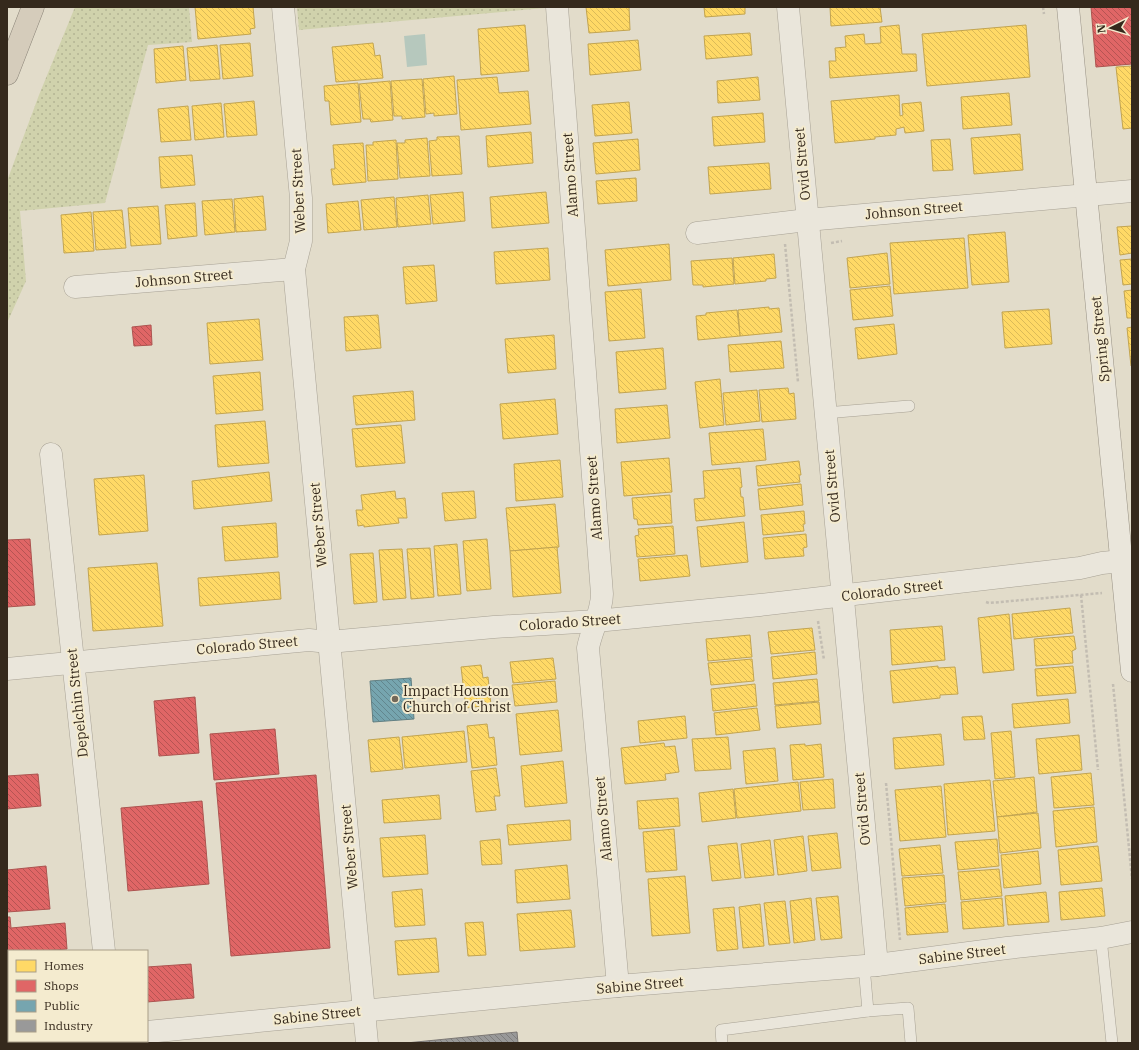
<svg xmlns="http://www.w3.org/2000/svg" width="1139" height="1050" viewBox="0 0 1139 1050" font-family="'IBM Plex Serif',serif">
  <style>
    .grass { fill: url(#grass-dots) }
    .water { fill: #b6c8bd }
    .homes { fill: url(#homes-back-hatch); stroke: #c2a450 }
    .shops { fill: url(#shops-back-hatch); stroke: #ad5450 }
    .public { fill: url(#public-back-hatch); stroke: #628083 }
    .industry { fill: url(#industry-back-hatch); stroke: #7b7774 }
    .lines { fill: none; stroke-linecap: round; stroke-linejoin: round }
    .lane-casing { stroke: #a7a194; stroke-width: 12 }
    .street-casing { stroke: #a7a194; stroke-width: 23 }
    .secondary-casing { stroke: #979083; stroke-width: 23 }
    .highway-casing { stroke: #8d867a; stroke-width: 23 }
    .path { stroke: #c3bdb2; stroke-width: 2.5; stroke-dasharray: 3 2; stroke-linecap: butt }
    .lane { stroke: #eae6db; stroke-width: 11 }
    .street { stroke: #eae6db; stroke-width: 22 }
    .secondary { stroke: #eae6db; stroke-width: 22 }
    .highway { stroke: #d5ccbb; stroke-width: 22 }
    .poi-dot { fill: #726859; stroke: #f4ebcf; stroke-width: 1.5 }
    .labels { text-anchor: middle; stroke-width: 4; stroke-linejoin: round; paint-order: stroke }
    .street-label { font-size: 14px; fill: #35291c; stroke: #f4ebcf }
    .poi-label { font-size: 14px; fill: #35291c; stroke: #f4ebcf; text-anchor: start }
  </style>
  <defs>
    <pattern id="grass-dots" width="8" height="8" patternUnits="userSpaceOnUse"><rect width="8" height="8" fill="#d0d2ac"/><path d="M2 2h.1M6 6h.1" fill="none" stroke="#b3b493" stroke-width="1.8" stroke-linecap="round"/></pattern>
    <pattern id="homes-back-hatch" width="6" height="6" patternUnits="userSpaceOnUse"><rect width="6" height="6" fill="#ffd966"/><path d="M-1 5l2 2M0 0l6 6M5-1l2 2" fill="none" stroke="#dbba58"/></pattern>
    <pattern id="shops-back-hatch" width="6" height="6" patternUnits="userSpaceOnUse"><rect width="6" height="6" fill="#e06666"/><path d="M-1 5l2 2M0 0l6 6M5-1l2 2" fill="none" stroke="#b65453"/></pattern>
    <pattern id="public-back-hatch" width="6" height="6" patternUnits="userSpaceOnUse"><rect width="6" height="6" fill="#76a5af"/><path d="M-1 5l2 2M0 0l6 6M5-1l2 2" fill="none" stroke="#62868e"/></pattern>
    <pattern id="industry-back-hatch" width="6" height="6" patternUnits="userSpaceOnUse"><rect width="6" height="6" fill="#999"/><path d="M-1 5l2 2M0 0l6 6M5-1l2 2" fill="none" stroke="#7e7d7c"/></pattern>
  </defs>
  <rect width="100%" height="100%" fill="#e2dcca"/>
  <g class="grass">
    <polygon points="75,7 189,7 192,42 148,45 105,203 20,211 26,281 7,323 7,181 39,95"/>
    <polygon points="297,7 545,7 545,8 299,30"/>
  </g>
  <polygon class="water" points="425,34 427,65 407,67 404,36"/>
  <g class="homes">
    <polygon points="195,7 253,7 255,28 250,29 251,34 198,39"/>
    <polygon points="586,7 629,7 630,30 589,33"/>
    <polygon points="704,7 745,7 745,14 705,17"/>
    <polygon points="830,7 880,7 882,22 831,26"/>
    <polygon points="525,25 529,71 481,75 478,29"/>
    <polygon points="899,25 902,54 916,54 917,71 830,78 829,61 836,61 835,48 846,47 845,36 864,34 865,44 881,43 880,27"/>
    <polygon points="1026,25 1030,77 927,86 922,34"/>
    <polygon points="750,33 752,55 706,59 704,36"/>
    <polygon points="638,40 641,70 590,75 588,44"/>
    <polygon points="250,43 253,76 223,79 220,45"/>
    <polygon points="373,43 375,56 380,55 383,78 336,82 332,47"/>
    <polygon points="217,45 220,79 190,81 187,48"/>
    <polygon points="183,46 186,80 156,83 154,49"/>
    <polygon points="1132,66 1132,128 1123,129 1116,67"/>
    <polygon points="454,76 457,114 434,116 434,113 426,114 423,79"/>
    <polygon points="497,77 499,93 528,91 531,124 461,130 457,80"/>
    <polygon points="758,77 760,100 718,103 717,81"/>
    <polygon points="422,79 425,117 402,119 402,116 394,116 391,81"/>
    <polygon points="390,81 393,120 371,122 370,119 363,119 359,84"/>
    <polygon points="358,83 361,122 331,125 329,101 325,101 324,86"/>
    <polygon points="1009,93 1012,125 963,129 961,97"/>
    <polygon points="899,95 900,116 903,115 902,104 921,102 924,131 905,133 904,127 896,129 896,135 875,137 875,139 835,143 831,101"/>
    <polygon points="254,101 257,135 227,137 224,104"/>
    <polygon points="629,102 632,133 595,136 592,105"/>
    <polygon points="221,103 224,137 195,140 192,106"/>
    <polygon points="188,106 191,140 161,142 158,109"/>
    <polygon points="763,113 765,142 714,146 712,117"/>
    <polygon points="531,132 533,163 488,167 486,136"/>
    <polygon points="1020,134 1023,170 974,174 971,138"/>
    <polygon points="459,136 462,174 432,176 429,141 437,140 437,137"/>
    <polygon points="427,138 430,176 400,178 397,143 405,143 405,140"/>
    <polygon points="638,139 640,170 596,174 593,143"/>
    <polygon points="950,139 953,170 933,171 931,140"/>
    <polygon points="396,140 398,179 368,181 366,145 373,145 373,142"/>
    <polygon points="363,143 366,182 333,185 331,169 335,169 333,145"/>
    <polygon points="192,155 195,185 161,188 159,157"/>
    <polygon points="769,163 771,189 710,194 708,167"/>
    <polygon points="636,178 637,201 598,204 596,181"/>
    <polygon points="463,192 465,221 433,224 430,195"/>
    <polygon points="546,192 549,223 492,228 490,197"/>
    <polygon points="428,195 431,224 398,227 396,198"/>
    <polygon points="263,196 266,230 236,232 234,199"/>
    <polygon points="394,197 397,227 364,230 361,200"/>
    <polygon points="232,199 235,232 205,235 202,201"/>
    <polygon points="358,201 361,230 328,233 326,204"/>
    <polygon points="195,203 197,236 168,239 165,205"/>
    <polygon points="158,206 161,244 131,246 128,208"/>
    <polygon points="122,210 126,248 96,250 93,212"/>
    <polygon points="91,212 94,251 64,253 61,215"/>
    <polygon points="1132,226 1132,253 1120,255 1117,227"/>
    <polygon points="1005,232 1009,282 972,285 968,235"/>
    <polygon points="964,238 968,288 894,294 890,243"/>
    <polygon points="669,244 671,280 608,286 605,250"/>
    <polygon points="548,248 550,280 496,284 494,252"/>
    <polygon points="887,253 890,284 850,288 847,258"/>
    <polygon points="774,254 776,278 766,279 766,281 735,284 733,258"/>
    <polygon points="732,258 734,284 703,287 703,285 693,285 691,261"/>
    <polygon points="1132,259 1132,284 1123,285 1120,260"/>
    <polygon points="434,265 437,301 406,304 403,267"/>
    <polygon points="890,286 893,316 853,320 850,290"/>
    <polygon points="641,289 645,338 609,341 605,292"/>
    <polygon points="1132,290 1132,318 1127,318 1124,291"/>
    <polygon points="769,307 769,309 779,308 782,332 740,336 738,310"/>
    <polygon points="1049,309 1052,344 1005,348 1002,312"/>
    <polygon points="737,310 740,336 698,340 696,316 706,315 706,313"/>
    <polygon points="378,315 381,348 346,351 344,317"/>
    <polygon points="259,319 263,360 210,364 207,323"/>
    <polygon points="894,324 897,354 858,359 855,328"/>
    <polygon points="1132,327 1132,366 1131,366 1127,328"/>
    <polygon points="554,335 556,369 508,373 505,339"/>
    <polygon points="781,341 784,368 730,372 728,345"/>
    <polygon points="663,348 666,389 619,393 616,352"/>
    <polygon points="260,372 263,410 216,414 213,376"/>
    <polygon points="720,379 724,425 700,428 695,382"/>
    <polygon points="788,388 789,394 794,393 796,419 762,422 759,390"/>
    <polygon points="757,390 760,421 726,425 723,393"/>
    <polygon points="413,391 415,420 356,425 353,396"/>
    <polygon points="555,399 558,434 503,439 500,404"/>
    <polygon points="667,405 670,438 617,443 615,409"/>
    <polygon points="265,421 269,463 218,467 215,425"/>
    <polygon points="401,425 405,463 356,467 352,429"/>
    <polygon points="763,429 766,460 712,465 709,433"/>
    <polygon points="669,458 672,492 624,496 621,462"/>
    <polygon points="560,460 563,497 516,501 514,464"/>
    <polygon points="799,461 801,475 799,475 800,482 758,486 756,466"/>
    <polygon points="740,468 742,487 740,488 741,497 743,497 745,516 696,521 694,499 705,498 703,471"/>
    <polygon points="269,472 272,501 194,509 192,481"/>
    <polygon points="144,475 148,531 99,535 94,479"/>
    <polygon points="801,484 803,505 760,510 758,489"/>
    <polygon points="395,491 396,499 405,498 407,518 398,518 399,523 364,527 364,525 358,526 356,510 363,510 361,495"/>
    <polygon points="474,491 476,518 445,521 442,493"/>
    <polygon points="670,495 672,523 638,525 637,519 634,519 632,498"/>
    <polygon points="555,504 559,547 510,551 506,508"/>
    <polygon points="804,511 805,524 803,524 804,531 763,535 761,515"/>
    <polygon points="744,522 748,562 701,567 697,527"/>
    <polygon points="276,523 278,557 225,561 222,527"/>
    <polygon points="673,526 675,554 637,557 635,536 639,535 638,529"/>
    <polygon points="806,534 807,547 803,548 804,556 765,559 763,538"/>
    <polygon points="487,539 491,589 467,591 463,541"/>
    <polygon points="457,544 461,594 438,596 434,546"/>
    <polygon points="557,547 561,593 513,597 510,551"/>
    <polygon points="430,548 434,597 411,599 407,549"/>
    <polygon points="402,549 406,598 383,600 379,550"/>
    <polygon points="373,553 377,602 354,604 350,554"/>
    <polygon points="687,555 690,576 640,581 638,559"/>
    <polygon points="157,563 163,626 93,631 88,568"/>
    <polygon points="279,572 281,599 200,606 198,578"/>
    <polygon points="1070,608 1073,633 1014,639 1012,614"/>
    <polygon points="1009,614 1014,670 983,673 978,618"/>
    <polygon points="942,626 945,660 892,665 890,630"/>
    <polygon points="812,628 815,650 771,654 768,632"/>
    <polygon points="750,635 752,657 708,661 706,639"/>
    <polygon points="1074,636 1076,649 1072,651 1073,663 1036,666 1034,639"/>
    <polygon points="815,652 817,674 773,679 771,657"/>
    <polygon points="553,658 556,679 513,683 510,662"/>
    <polygon points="752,659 754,681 711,685 708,663"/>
    <polygon points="481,665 483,678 488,677 491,705 466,708 461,667"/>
    <polygon points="938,666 938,668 955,667 958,694 940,695 940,698 893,703 890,671"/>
    <polygon points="1073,666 1076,693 1037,696 1035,669"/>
    <polygon points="817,679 819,701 775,705 773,683"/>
    <polygon points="555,681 557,702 515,706 512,685"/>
    <polygon points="755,684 757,706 713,711 711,689"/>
    <polygon points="1068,699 1070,723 1014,728 1012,704"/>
    <polygon points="819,702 821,724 777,728 775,706"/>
    <polygon points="757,708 760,730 716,735 714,713"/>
    <polygon points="558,710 562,751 520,755 516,714"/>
    <polygon points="685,716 687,738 640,743 638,721"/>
    <polygon points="982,716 985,739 964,740 962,717"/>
    <polygon points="487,724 489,738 494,737 497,765 472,768 467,726"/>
    <polygon points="464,731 467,762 405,768 402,737"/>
    <polygon points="1011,731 1015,777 995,779 991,733"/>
    <polygon points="941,734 944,765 895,769 893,738"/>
    <polygon points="1079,735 1082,770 1039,774 1036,739"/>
    <polygon points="399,737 403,769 371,772 368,740"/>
    <polygon points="728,737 731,769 695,771 692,739"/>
    <polygon points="664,743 665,747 675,746 679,772 665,774 666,780 625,784 621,748"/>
    <polygon points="805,744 805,746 821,744 824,777 793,780 790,745"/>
    <polygon points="775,748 778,781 746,784 743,751"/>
    <polygon points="563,761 567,803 525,807 521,766"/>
    <polygon points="496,768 500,796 494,796 496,810 476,812 471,771"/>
    <polygon points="1091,773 1094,805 1054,808 1051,777"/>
    <polygon points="1034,777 1037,812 997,817 993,781"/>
    <polygon points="833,779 835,808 803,810 800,782"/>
    <polygon points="990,780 995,831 948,835 944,784"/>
    <polygon points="798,782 801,811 737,818 734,789"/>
    <polygon points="941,786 946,837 900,841 895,790"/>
    <polygon points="733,789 736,818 702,822 699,793"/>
    <polygon points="439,795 441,819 384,823 382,800"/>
    <polygon points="678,798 680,826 639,829 637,801"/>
    <polygon points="1094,807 1097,842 1056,847 1053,811"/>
    <polygon points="1038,813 1041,848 1000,853 997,817"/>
    <polygon points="570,820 571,840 509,845 507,825"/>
    <polygon points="674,829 677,870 646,872 643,832"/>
    <polygon points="837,833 841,868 812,871 808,836"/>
    <polygon points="425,835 428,874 383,877 380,838"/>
    <polygon points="803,836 807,871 778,875 774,840"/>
    <polygon points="500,839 502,864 482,865 480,841"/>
    <polygon points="997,839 999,866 958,870 955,842"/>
    <polygon points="770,840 774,875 745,878 741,844"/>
    <polygon points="737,843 741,878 712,881 708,846"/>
    <polygon points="940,845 943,873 902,876 899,849"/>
    <polygon points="1098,846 1102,881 1061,885 1058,850"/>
    <polygon points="1038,851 1041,884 1004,888 1001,855"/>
    <polygon points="567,865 570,899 517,903 515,870"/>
    <polygon points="999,869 1002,896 961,900 958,872"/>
    <polygon points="944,875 946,902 905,906 902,878"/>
    <polygon points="685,876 690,933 652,936 648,879"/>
    <polygon points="1102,888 1105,916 1061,920 1059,892"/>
    <polygon points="422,889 425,925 395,927 392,892"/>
    <polygon points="1046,892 1049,922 1008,925 1005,896"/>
    <polygon points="838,896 842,938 821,940 816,898"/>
    <polygon points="811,898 815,940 794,943 790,901"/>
    <polygon points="1002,898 1004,926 963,929 961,902"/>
    <polygon points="785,901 790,943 769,945 764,903"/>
    <polygon points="760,904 764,946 743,948 739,907"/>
    <polygon points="945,904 948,932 907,935 905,908"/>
    <polygon points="734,907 738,949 717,951 713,909"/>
    <polygon points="571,910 575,947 520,951 517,914"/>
    <polygon points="483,922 486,955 468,956 465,923"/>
    <polygon points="436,938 439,972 398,975 395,941"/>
  </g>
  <g class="shops">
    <polygon points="1091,7 1132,7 1132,64 1096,67"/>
    <polygon points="151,325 152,345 134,346 132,327"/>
    <polygon points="30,539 35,605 7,607 7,540"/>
    <polygon points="195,697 199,753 159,756 154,701"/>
    <polygon points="275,729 279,774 214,780 210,734"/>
    <polygon points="38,774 41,806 7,809 7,776"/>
    <polygon points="316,775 330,948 231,956 216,783"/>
    <polygon points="202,801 209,884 128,891 121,808"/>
    <polygon points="46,866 50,909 7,912 7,870"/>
    <polygon points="7,917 10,917 11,928 65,923 67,949 42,951 9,951 9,959 7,959"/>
    <polygon points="191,964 194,998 147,1002 147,967"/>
  </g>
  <polygon class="public" points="411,678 414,719 373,722 370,681"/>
  <polygon class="industry" points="517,1032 518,1043 406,1043"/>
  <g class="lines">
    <g class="lane-casing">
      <g id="lane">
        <polyline points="825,413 909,406"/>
        <polyline points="1101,938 1112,1043"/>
        <polyline points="864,966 868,1011"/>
        <polyline points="722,1043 721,1030 868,1011 908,1008 911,1043"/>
      </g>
    </g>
    <g class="street-casing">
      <g id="street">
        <polyline points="283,7 301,198 301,241 294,269 367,1043"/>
        <path d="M557,7L602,594C602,612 591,631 588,648L618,986"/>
        <polyline points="788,7 877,965"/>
        <polyline points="697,233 807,220 1132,191"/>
        <polyline points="75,287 294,269"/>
        <polyline points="51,454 104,951"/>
        <polyline points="7,669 309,640 329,642 494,627 596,621 760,605 1080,568 1102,563 1132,560"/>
        <polyline points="147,1032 618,986 877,965 1007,948 1101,938 1132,932"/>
        <polyline points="29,1043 50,1041"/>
      </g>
    </g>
    <g class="secondary-casing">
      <polyline id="secondary" points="1068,7 1132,671"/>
    </g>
    <g class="highway-casing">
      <polyline id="highway" points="7,74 33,7"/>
    </g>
    <g class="path">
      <polyline points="1043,7 1044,14"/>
      <polyline points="831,243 842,241"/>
      <polyline points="785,244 798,382"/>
      <polyline points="1081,595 1098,770"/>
      <polyline points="986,602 989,603 1102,593"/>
      <polyline points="818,621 824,660"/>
      <polyline points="1113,684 1132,879"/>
      <polyline points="886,783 900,940"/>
    </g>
    <use href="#lane" class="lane"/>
    <use href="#street" class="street"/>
    <use href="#secondary" class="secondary"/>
    <use href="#highway" class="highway"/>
  </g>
  <circle class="poi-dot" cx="395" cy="699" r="4"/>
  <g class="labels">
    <g class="street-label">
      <text transform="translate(802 164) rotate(-95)" y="5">Ovid Street</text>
      <text transform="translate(570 175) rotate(-94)" y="5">Alamo Street</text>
      <text transform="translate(298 191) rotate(-93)" y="5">Weber Street</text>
      <text transform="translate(914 210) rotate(-5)" y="5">Johnson Street</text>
      <text transform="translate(184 278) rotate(-5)" y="5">Johnson Street</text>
      <text transform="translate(1100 339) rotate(-96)" y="5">Spring Street</text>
      <text transform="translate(832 486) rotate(-95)" y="5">Ovid Street</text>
      <text transform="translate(594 498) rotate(-94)" y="5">Alamo Street</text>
      <text transform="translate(318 525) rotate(-95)" y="5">Weber Street</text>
      <text transform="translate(892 590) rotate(-7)" y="5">Colorado Street</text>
      <text transform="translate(570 622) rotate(-4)" y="5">Colorado Street</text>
      <text transform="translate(247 645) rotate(-5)" y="5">Colorado Street</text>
      <text transform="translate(77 703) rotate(-96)" y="5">Depelchin Street</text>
      <text transform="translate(862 809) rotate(-95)" y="5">Ovid Street</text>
      <text transform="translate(603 819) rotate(-95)" y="5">Alamo Street</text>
      <text transform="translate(349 847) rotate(-95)" y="5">Weber Street</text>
      <text transform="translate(962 954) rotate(-7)" y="5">Sabine Street</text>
      <text transform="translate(640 985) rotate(-5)" y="5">Sabine Street</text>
      <text transform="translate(317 1015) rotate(-6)" y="5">Sabine Street</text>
    </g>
    <g class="poi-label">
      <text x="403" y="696">Impact Houston<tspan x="403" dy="16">Church of Christ</tspan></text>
    </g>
  </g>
  <rect width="1139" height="1050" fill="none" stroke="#35291c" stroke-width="16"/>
  <rect x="8" y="950" width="140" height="92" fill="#f4ebcf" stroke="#a89d87"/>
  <rect x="16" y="960" width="20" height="12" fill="#ffd966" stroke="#a89d87"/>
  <text x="44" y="970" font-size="12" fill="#35291c">Homes</text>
  <rect x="16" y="980" width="20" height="12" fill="#e06666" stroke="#a89d87"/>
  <text x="44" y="990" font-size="12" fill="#35291c">Shops</text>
  <rect x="16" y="1000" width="20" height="12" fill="#76a5af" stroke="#a89d87"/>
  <text x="44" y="1010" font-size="12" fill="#35291c">Public</text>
  <rect x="16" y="1020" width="20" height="12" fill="#999999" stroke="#a89d87"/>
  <text x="44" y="1030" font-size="12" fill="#35291c">Industry</text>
  <g transform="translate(1111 28) rotate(265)" stroke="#f4ebcf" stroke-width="3" paint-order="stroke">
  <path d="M0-3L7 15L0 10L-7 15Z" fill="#35291c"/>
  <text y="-6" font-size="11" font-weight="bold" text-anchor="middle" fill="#35291c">N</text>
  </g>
</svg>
